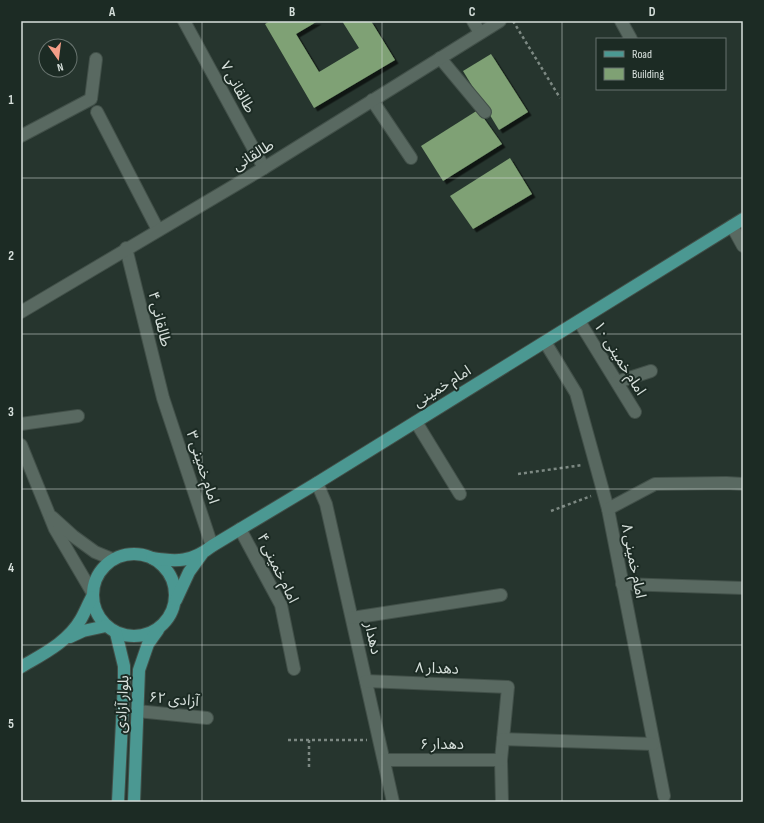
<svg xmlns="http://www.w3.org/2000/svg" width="764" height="823" viewBox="0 0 764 823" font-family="'Sofia Sans Condensed','Noto Sans Arabic',sans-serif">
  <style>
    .building { fill: #7fa174; filter: url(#shadow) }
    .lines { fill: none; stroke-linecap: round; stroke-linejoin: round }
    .minor-casing { stroke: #425049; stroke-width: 14 }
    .major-casing { stroke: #425049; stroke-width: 14 }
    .path { stroke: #7d8983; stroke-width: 2.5; stroke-dasharray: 3 3; stroke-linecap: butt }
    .minor { stroke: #596961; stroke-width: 12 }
    .major { stroke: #4b9892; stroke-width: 12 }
    .grid { fill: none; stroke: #d7e0dc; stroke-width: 1; stroke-opacity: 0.55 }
    .labels { text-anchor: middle; stroke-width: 4; stroke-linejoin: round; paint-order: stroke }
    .street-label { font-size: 15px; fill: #d7e0dc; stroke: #1c2b24 }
    .neatline { fill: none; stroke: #d7e0dc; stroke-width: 1.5 }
    .grid-label { font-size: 13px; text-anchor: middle; font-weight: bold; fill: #d7e0dc }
  </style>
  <defs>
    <filter id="shadow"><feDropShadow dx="3.5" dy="3.5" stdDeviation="0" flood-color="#0009"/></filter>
  </defs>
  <rect width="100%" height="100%" fill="#26352e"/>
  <g class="building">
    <polygon points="270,21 318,21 296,34 319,72 359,48 342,21 371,21 395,60 314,108 265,24"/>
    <polygon points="491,54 528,112 499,130 463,71"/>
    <polygon points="478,110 502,144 443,181 421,146"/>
    <polygon points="510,158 532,194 473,229 450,196"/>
  </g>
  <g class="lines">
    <g class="minor-casing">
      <g id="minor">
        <polyline points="184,21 264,168"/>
        <polyline points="473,21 480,33"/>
        <polyline points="621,21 631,39"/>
        <polyline points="440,58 485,112"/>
        <polyline points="372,100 411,158"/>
        <polyline points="97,112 158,230"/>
        <polyline points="21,136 91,99 96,59"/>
        <polyline points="732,226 743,246"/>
        <polyline points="126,248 163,398 212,546"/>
        <polyline points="21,312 264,168 500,21"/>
        <polyline points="579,321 635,412"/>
        <polyline points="545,342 576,393 608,509 664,796"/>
        <polyline points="617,382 651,371"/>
        <polyline points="416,422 460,494"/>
        <polyline points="21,424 78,416"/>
        <polyline points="21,445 55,529 92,592"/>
        <polyline points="317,483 326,504 393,802"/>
        <polyline points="608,509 655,484 726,483 743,484"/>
        <polyline points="52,517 73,536 95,552 112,559"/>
        <polyline points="240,529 281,605 294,669"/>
        <polyline points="622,584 743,588"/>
        <polyline points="352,618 501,595"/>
        <polyline points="366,681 508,687 501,760 502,802"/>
        <polyline points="137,711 207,718"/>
        <polyline points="503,739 653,744"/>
        <polyline points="384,760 501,760"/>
      </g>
    </g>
    <g class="major-casing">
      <g id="major">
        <circle cx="134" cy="595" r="41"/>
        <path d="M152,558C177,562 192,562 212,546L317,483L743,219"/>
        <polyline points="176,600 189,572 202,554"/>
        <polyline points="116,633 124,666 124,682 118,802"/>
        <polyline points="70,637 83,631 106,626"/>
        <path d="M21,667C43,654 68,642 81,619C85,612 88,604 92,597"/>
        <polyline points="134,802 139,670 148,644 158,630"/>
      </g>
    </g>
    <g class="path">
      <polyline points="513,21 560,98"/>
      <polyline points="518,474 583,465"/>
      <polyline points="551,511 591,496"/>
      <polyline points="288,740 367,740"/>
      <polyline points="309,740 309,770"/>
    </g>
    <use href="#minor" class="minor"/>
    <use href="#major" class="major"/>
  </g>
  <path class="grid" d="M202,21V802M382,21V802M562,21V802M21,178H743M21,334H743M21,489H743M21,645H743"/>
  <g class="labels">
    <g class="street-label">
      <text transform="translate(238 87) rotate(61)" y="5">طالقانی ۷</text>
      <text transform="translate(253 155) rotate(-31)" y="5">طالقانی</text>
      <text transform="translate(160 319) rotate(76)" y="5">طالقانی ۴</text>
      <text transform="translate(620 358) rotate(58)" y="5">امام خمینی ۱۰</text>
      <text transform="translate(442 386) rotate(-32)" y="5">امام خمینی</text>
      <text transform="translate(203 467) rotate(72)" y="5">امام خمینی ۳</text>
      <text transform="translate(634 561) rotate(79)" y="5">امام خمینی ۸</text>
      <text transform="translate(278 568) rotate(64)" y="5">امام خمینی ۴</text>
      <text transform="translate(373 638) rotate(77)" y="5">دهدار</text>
      <text transform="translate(437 668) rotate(2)" y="5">دهدار ۸</text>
      <text transform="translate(174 699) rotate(5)" y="5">آزادی ۶۲</text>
      <text transform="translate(122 704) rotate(-87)" y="5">بلوار آزادی</text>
      <text x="442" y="749">دهدار ۶</text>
    </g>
  </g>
  <rect width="764" height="823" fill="none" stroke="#1c2b24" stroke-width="44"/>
  <rect x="596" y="38" width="130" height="52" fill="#1c2b24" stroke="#67736e"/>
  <rect x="604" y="51" width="20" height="6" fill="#4b9892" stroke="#67736e"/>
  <text x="632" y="58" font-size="12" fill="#d7e0dc">Road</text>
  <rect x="604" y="68" width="20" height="12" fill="#7fa174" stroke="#67736e"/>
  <text x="632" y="78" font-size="12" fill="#d7e0dc">Building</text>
  <g transform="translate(58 58) rotate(166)"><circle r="19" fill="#1c2b24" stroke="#67736e"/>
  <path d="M0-3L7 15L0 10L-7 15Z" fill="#f49e88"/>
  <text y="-6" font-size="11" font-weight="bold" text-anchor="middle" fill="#d7e0dc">N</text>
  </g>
  <rect x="22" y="22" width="720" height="779" class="neatline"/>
  <g class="grid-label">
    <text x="112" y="16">A</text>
    <text x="292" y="16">B</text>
    <text x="472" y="16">C</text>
    <text x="652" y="16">D</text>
    <text x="11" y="104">1</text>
    <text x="11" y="260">2</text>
    <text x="11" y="416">3</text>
    <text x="11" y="572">4</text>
    <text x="11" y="728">5</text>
  </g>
</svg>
